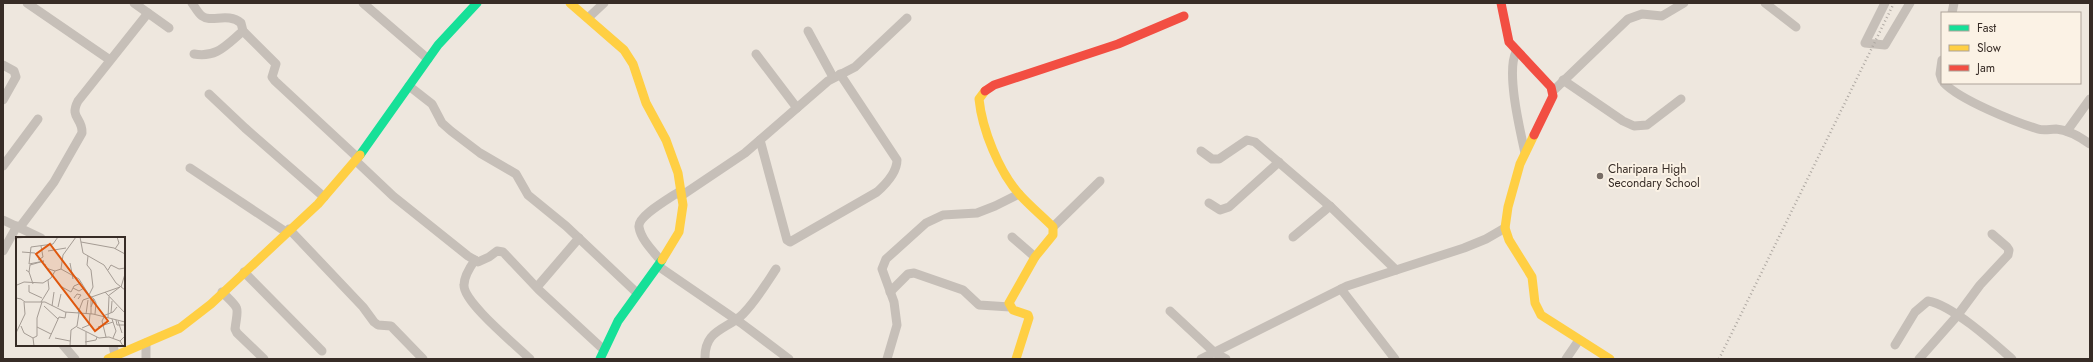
<svg xmlns="http://www.w3.org/2000/svg" width="2093" height="362" viewBox="0 0 2093 362" font-family="Jost,sans-serif">
  <style>
    .lines { fill: none; stroke-linecap: round; stroke-linejoin: round }
    .street { stroke: #c6bfb8; stroke-width: 9 }
    .fast { stroke: #16e098; stroke-width: 9 }
    .slow { stroke: #ffcf43; stroke-width: 9 }
    .jam { stroke: #f24e42; stroke-width: 9 }
    .rail { stroke: #aea8a2; stroke-width: 2.5; stroke-dasharray: 1 3; stroke-linecap: butt }
    .poi-dot { fill: #776d66; stroke: #fbf2e5; stroke-width: 1.5 }
    .labels { text-anchor: middle; stroke-width: 4; stroke-linejoin: round; paint-order: stroke }
    .poi-label { font-size: 12px; fill: #372c26; stroke: #fbf2e5; text-anchor: start }
    .inset-road { fill: none; stroke: #a59c94; stroke-width: 1 }
    .view { fill: #df570d; fill-opacity: 0.15; stroke: #df570d; stroke-width: 2 }
    .inset-edge { fill: none; stroke: #372c26; stroke-width: 2 }
  </style>
  <rect width="100%" height="100%" fill="#eee7de"/>
  <g class="lines">
    <g class="street">
      <polyline points="27,3 110,60"/>
      <polyline points="134,3 169,28"/>
      <path d="M192,3C195,7 198,13 202,16C211,23 228,12 241,23L243,31L276,64L272,77L275,81L358,158"/>
      <polyline points="363,3 428,59"/>
      <polyline points="1765,3 1796,27"/>
      <polyline points="1885,3 1865,43 1885,45 1910,3"/>
      <polyline points="1952,13 1954,3"/>
      <polyline points="588,18 604,3"/>
      <polyline points="808,31 833,77"/>
      <path d="M1516,52C1506,72 1520,130 1525,153"/>
      <path d="M194,54C217,58 226,45 243,31"/>
      <polyline points="756,54 797,108"/>
      <polyline points="1942,60 1940,74 1942,80"/>
      <polyline points="3,65 14,71 16,77 3,100"/>
      <polyline points="1563,80 1623,121 1634,126 1647,125 1681,99"/>
      <path d="M1944,83C1960,100 2015,122 2038,129C2044,131 2050,129 2056,129C2069,130 2080,137 2090,144"/>
      <polyline points="409,86 432,104 442,123 451,131 480,153 516,174 528,195 566,226 637,293"/>
      <polyline points="1553,91 1628,19 1642,14 1662,16 1684,3"/>
      <polyline points="209,94 245,128 324,197"/>
      <polyline points="2067,131 2090,99"/>
      <path d="M760,140L787,240L790,242L877,192C886,184 897,172 897,160L840,74"/>
      <polyline points="1201,151 1212,159 1219,159 1247,140 1255,142 1332,208 1396,270"/>
      <polyline points="356,161 393,196 468,256 478,262 489,257 497,251 503,252 539,290 604,350"/>
      <polyline points="3,166 38,119"/>
      <polyline points="190,168 286,232"/>
      <polyline points="681,196 745,153 828,81 855,67 907,18"/>
      <polyline points="1209,203 1220,210 1229,207 1279,162"/>
      <polyline points="3,220 41,238"/>
      <path d="M20,227L54,182L82,133C83,118 69,118 78,101L148,13"/>
      <polyline points="1053,227 1100,181"/>
      <polyline points="289,229 363,307 374,322 378,325 391,326 423,359"/>
      <polyline points="1012,237 1035,257"/>
      <polyline points="1293,237 1330,206"/>
      <polyline points="3,251 17,226"/>
      <path d="M475,260C470,267 464,276 464,285C463,302 516,345 530,359"/>
      <path d="M661,261C654,252 641,240 639,227C637,216 672,197 680,191"/>
      <polyline points="658,266 741,323 789,359"/>
      <polyline points="244,272 322,351"/>
      <polyline points="537,287 579,238"/>
      <polyline points="1341,289 1395,359"/>
      <path d="M222,292C241,311 238,305 235,329L237,333L264,359"/>
      <polyline points="890,292 908,274 914,273 963,290 979,305 1010,307"/>
      <polyline points="1170,311 1215,353 1226,359"/>
      <polyline points="146,343 146,359"/>
      <polyline points="63,345 75,359"/>
      <polyline points="113,345 115,355"/>
      <path d="M1895,345L1915,312L1928,301C1952,305 1993,342 2012,359"/>
      <path d="M705,359C704,329 727,330 743,314C756,301 766,284 776,269"/>
      <polyline points="887,359 897,325 894,302 882,269 886,259 926,223 943,215 977,213 995,206 1019,194"/>
      <polyline points="1201,359 1347,286 1464,248 1486,239 1505,228"/>
      <polyline points="1566,359 1579,340"/>
      <polyline points="1919,359 1957,316 1980,285 2008,255 2009,250 2007,247 1992,234"/>
    </g>
    <g class="fast">
      <polyline points="360,155 438,45 477,3"/>
      <polyline points="600,359 618,321 662,260"/>
    </g>
    <g class="slow">
      <polyline points="570,3 624,50 633,64 646,103 666,140 678,173 683,205 679,232 662,260"/>
      <path d="M985,91L979,99C982,129 999,172 1020,195C1030,206 1042,216 1053,227V235L1035,257L1009,303L1013,310L1028,315L1029,318L1016,359"/>
      <polyline points="1534,135 1520,164 1508,207 1505,228 1509,240 1532,277 1535,303 1541,315 1610,359"/>
      <polyline points="108,359 180,328 211,304 318,204 360,155"/>
    </g>
    <g class="jam">
      <polyline points="1501,3 1509,42 1551,87 1553,96 1534,135"/>
      <polyline points="985,91 994,85 1118,44 1184,16"/>
    </g>
    <polyline class="rail" points="1719,359 1894,3"/>
  </g>
  <circle class="poi-dot" cx="1600" cy="176" r="4"/>
  <g class="labels">
    <g class="poi-label">
      <text x="1608" y="173">Charipara High<tspan x="1608" dy="14">Secondary School</tspan></text>
    </g>
  </g>
  <g transform="translate(16 237)">
    <rect width="109" height="109" fill="#eee7de"/>
    <path class="inset-road" d="M64,0L67,16L88,28L100,46L109,53M0,1L15,0M65,5L98,11L109,17M99,12L103,6L101,0M32,14L50,11M6,15L19,16M72,19L71,28L75,33L77,50L73,58L78,62L75,70M22,23L27,20L25,9M54,26L57,42M29,27L30,31L39,34M45,32L63,42L73,58M10,33L13,35L17,47M92,33L95,28L103,32L109,31M13,35L14,28L28,24L13,27L15,10L37,7L42,0M1,48L8,45L27,46L35,41L39,34L45,32L47,18L60,0M13,48V55L26,61M46,50L55,55L58,49L65,46M105,50L109,37M57,51L63,54L68,51M89,55L109,76M92,59L104,50M0,61L5,62L9,65H29L49,75L77,77L109,85M58,61L61,57L65,58L62,62M78,62L80,66L79,77M25,65L33,52L32,43M28,69L42,82M36,69L38,55M42,70L45,57M62,76L67,63L104,50M95,76L96,64M70,77L72,63M75,77V62M87,79L97,75L101,70M88,80L86,84L90,100M92,81L93,60M96,82L100,94L97,101M100,83L101,88H109M102,84L106,96M5,89L8,96L17,101M21,90L35,97M61,90L83,101L93,100L104,104M82,90L97,85M66,91L73,88L74,77M0,96L9,77L8,65M39,101L54,104M33,102L43,80L49,81L50,75M69,105L80,103L81,100M18,109L17,101L21,99V81L26,65M54,109L55,93L61,89L63,76M70,109V95M107,109L104,104L109,99"/>
    <path class="view" d="M34,7L92,84L79,94L20,17Z"/>
    <rect width="109" height="109" class="inset-edge"/>
  </g>
  <rect width="2093" height="362" fill="none" stroke="#372c26" stroke-width="8"/>
  <rect x="1941" y="12" width="140" height="72" fill="#fbf2e5" stroke="#ada399"/>
  <rect x="1949" y="25" width="20" height="6" fill="#16e098" stroke="#ada399"/>
  <text x="1977" y="32" font-size="12" fill="#372c26">Fast</text>
  <rect x="1949" y="45" width="20" height="6" fill="#ffcf43" stroke="#ada399"/>
  <text x="1977" y="52" font-size="12" fill="#372c26">Slow</text>
  <rect x="1949" y="65" width="20" height="6" fill="#f24e42" stroke="#ada399"/>
  <text x="1977" y="72" font-size="12" fill="#372c26">Jam</text>
</svg>
